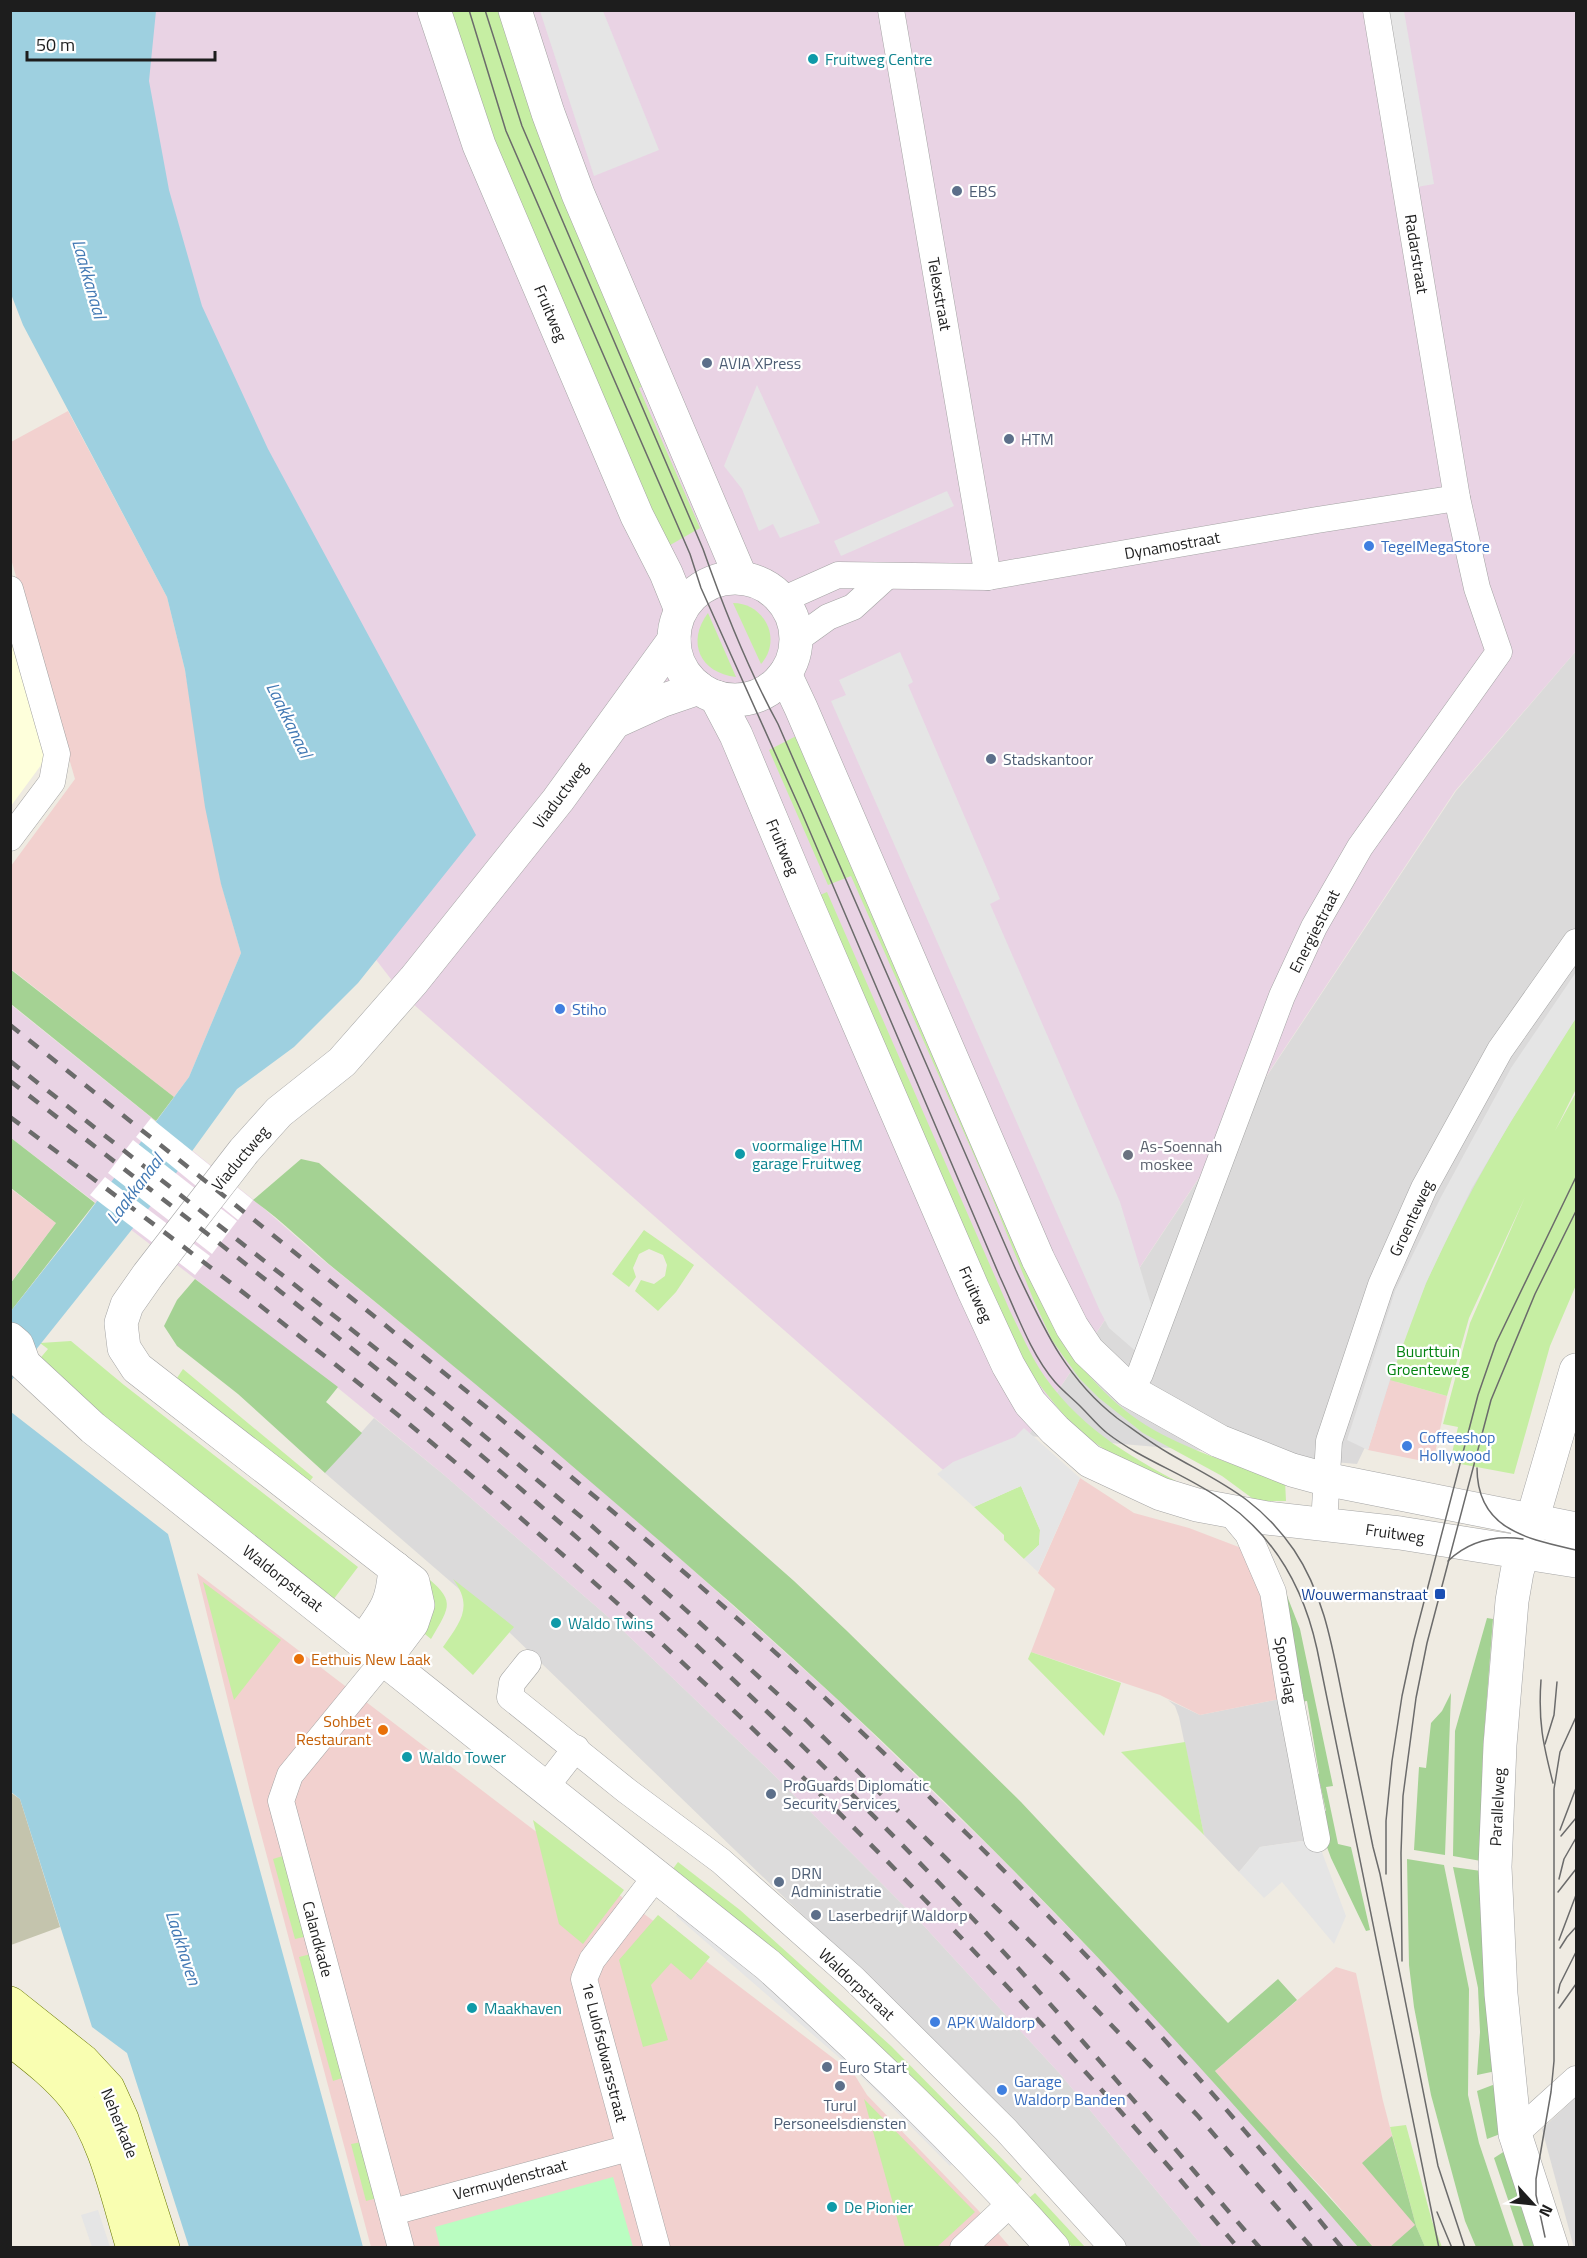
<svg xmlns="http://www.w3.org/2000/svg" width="1587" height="2258" viewBox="0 0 1587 2258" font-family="'Titillium Web',sans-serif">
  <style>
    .residential { fill: #dbdada }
    .commercial { fill: #f2d1cf }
    .industrial { fill: #e9d3e4 }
    .education { fill: #feffdb }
    .construction { fill: #c4c4ad }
    .grass { fill: #c6eea3 }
    .forest { fill: #a4d293 }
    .park { fill: #bafdc1 }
    .parking { fill: #e5e5e5 }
    .water { fill: #9ed0e0 }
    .pier { fill: #fff }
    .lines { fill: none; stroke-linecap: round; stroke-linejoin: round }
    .minor-casing { stroke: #a4a4a4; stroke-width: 27 }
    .tertiary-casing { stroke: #a4a4a4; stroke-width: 34 }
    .secondary-casing { stroke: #687800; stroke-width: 34 }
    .minor { stroke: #fff; stroke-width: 26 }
    .tertiary { stroke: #fff; stroke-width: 33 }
    .secondary { stroke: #f9feb1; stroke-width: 33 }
    .tram { stroke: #6b6b6b; stroke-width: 1.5 }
    .rail { stroke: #6b6b6b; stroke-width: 4.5; stroke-dasharray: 12 12; stroke-linecap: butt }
    .culture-dot { fill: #0f9aa8; stroke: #fff; stroke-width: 2 }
    .service-dot { fill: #5c6f8a; stroke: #fff; stroke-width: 2 }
    .shop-dot { fill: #3f7fe0; stroke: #fff; stroke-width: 2 }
    .worship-dot { fill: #6b7280; stroke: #fff; stroke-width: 2 }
    .transit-dot { fill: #1a4fb4; stroke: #fff; stroke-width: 2 }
    .food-dot { fill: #e8710a; stroke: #fff; stroke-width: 2 }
    .labels { text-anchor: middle; stroke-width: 4.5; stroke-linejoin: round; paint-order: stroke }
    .culture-label { font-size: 16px; fill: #0d838f; stroke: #fff; text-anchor: start }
    .service-label { font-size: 16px; fill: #4e5e75; stroke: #fff; text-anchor: start }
    .street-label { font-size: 16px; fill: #1d1d1d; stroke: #fff }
    .shop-label { font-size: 16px; fill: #366cbe; stroke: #fff; text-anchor: start }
    .worship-label { font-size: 16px; fill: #5b616d; stroke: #fff; text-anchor: start }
    .park-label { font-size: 16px; fill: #038310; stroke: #fff }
    .transit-label { font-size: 16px; fill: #164399; stroke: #fff; text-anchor: end }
    .food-label { font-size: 16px; fill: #c56008; stroke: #fff; text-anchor: start }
    .water-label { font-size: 18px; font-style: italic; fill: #4279b4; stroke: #fff }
  </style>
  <rect width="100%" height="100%" fill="#efebe2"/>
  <g class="residential">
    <polygon points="1576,651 1576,1062 1470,1227 1357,1464 1028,1436 1456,791"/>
    <polygon points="374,1418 443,1474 613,1621 767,1768 924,1926 1061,2075 1203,2247 1123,2247 875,1985 510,1633 325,1473"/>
    <polygon points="1290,1697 1317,1839 1260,1847 1239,1872 1204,1835 1179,1717 1175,1706 1168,1700 1200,1715"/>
    <polygon points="1576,2097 1576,2247 1574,2248 1542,2129"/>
  </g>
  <g class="commercial">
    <polygon points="68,411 167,597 185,670 221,883 241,953 189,1077 174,1097 11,969 11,866 75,779 11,559 11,442"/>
    <polygon points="10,1188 56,1223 11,1282 10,1282"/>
    <polygon points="1390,1380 1447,1396 1433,1463 1368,1450"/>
    <polygon points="1080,1478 1134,1513 1189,1528 1257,1554 1290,1697 1200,1715 1160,1695 1031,1652 1055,1589 1038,1573"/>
    <polygon points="197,1573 854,2074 867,2095 978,2210 1010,2247 371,2247 253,1804"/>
    <polygon points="1336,1967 1356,1973 1383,2101 1416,2226 1390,2247 1373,2247 1327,2193 1265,2128 1215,2071"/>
  </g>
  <g class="industrial">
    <polygon points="100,11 1576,11 1576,651 1455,791 1028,1436 950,1476 404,996 306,869"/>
    <polygon points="10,1004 260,1205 317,1255 501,1404 674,1553 836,1698 997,1854 1142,2003 1256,2128 1358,2247 1203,2247 1061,2075 924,1926 767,1768 613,1621 443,1474 338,1388 11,1138"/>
  </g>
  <polygon class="education" points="10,631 47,757 11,806 10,806"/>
  <polygon class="construction" points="10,1792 20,1799 60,1927 11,1945"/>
  <g class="grass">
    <polygon points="445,11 501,11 648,384 639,388 700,528 665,548 520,213"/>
    <path d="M733,603C764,603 783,639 761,664Z"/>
    <path d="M708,613L736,677C700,673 686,642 708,613Z"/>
    <path d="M802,733L1081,1366C1096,1384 1112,1401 1131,1415C1171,1445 1236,1466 1285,1481L1286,1501H1256L1222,1476L1143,1433L1099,1398L1080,1379L1063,1356L1052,1340L1034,1301L987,1185L851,876L828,885L769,750Z"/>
    <path d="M827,892L1010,1311C1021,1333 1031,1357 1045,1377C1085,1433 1136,1460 1195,1491L1115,1457L1087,1437L1062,1413L1034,1378L1019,1351L949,1198L820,895Z"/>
    <path d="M1576,1018V1089L1555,1131L1576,1093V1285L1550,1346L1514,1474L1450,1462L1458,1427L1443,1424L1470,1323L1525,1197L1469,1318L1447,1396L1390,1380C1402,1347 1413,1313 1427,1281C1469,1189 1520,1102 1576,1018Z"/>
    <polygon points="644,1230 694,1265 676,1292 658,1311 635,1291 641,1280 654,1284 665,1276 667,1265 663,1255 649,1249 639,1254 633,1268 636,1277 629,1287 612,1274"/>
    <polygon points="71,1341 124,1385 358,1567 333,1600 53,1379 37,1362 48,1349 40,1343"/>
    <polygon points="183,1369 313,1477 307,1485 175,1381"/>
    <polygon points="1021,1486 1040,1530 1039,1545 1024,1559 1004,1540 1004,1535 974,1507"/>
    <path d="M423,1574C456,1601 451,1605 431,1639L420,1630Z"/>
    <path d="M453,1579L514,1627L473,1675L443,1647C460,1622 474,1607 453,1579Z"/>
    <polygon points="203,1582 281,1640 234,1700"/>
    <polygon points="1031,1652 1121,1683 1104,1736 1028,1659"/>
    <polygon points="1185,1742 1204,1835 1121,1752"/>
    <polygon points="533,1820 624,1890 583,1944 559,1924"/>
    <polygon points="286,1855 308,1936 295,1939 273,1859"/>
    <polygon points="678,1862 740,1910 891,2046 1022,2179 1016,2186 672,1870"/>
    <polygon points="658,1915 710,1957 691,1980 671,1963 651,1985 668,2040 643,2047 619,1960"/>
    <polygon points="311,1954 345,2077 333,2081 299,1957"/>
    <polygon points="864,2099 975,2212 937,2247 905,2247"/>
    <polygon points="1406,2125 1432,2221 1442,2247 1425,2247 1416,2226 1390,2127"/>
    <polygon points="362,2142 377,2198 366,2201 351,2144"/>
    <polygon points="1035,2193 1085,2247 1072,2247 1028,2199"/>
  </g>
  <g class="forest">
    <polygon points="10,969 174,1097 156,1121 11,1004"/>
    <polygon points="11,1138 95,1203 11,1311 10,1284 56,1223 11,1188"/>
    <path d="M301,1159L319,1163L794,1581L847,1631L1021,1802L1228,2023L1278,1979L1297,2000L1215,2071C1267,2131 1322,2187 1373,2247H1358C1194,2055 1021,1870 836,1698C750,1618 660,1541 571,1465C496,1400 418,1337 341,1274C311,1250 284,1222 253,1200Z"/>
    <polygon points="195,1279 338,1387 326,1402 362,1433 325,1473 238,1394 177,1346 164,1326 177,1300"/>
    <polygon points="1282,1583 1300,1629 1333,1786 1326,1787 1338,1844 1351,1847 1370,1930 1366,1931 1331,1858 1324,1839 1320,1813 1326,1811 1320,1783 1314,1784 1313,1776 1319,1774 1307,1701 1300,1702"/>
    <polygon points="1487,1618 1493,1619 1483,1748 1481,1861 1453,1856 1455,1731"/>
    <polygon points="1451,1693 1445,1855 1414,1850 1419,1767 1426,1768 1431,1723 1442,1711"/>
    <polygon points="1407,1859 1444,1865 1469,1989 1468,2095 1479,2143 1514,2247 1476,2247 1465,2221 1431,2095 1414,2007 1409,1965"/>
    <polygon points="1453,1867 1481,1871 1496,2071 1477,2075 1480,2032 1478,1988"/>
    <polygon points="1498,2083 1508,2131 1487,2139 1477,2091"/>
    <polygon points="1392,2136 1416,2226 1425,2247 1390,2247 1415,2225 1362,2163"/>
    <polygon points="1511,2147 1541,2247 1524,2247 1494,2158"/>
  </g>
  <polygon class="park" points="613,2177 633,2247 440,2247 435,2227"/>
  <g class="parking">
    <polygon points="540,11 603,11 659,150 594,176"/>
    <polygon points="1386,11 1404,11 1434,184 1417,187"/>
    <polygon points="757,385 820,523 780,538 773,524 759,531 742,489 724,466"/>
    <polygon points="947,491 954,506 841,556 834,541"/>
    <polygon points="900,652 913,682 908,685 1000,899 990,904 1120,1202 1153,1311 1139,1354 1109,1328 1100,1311 831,701 846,695 839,680"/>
    <polygon points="1576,972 1576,1018 1510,1123 1472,1188 1444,1245 1426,1283 1390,1380 1368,1450 1347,1440 1395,1291 1441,1197 1511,1068"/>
    <polygon points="1024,1428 1080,1478 1038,1572 1024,1559 1039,1545 1040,1530 1021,1486 974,1507 937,1474 953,1462 1015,1437"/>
    <polygon points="1317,1839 1346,1916 1334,1944 1282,1882 1264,1898 1239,1872 1260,1847"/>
    <polygon points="681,1910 854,2061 849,2066 676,1916"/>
    <polygon points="862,2067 955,2161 950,2166 857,2072"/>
    <polygon points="98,2210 110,2247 92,2247 81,2215"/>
  </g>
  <g class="water">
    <polygon points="11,11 156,11 149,81 169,190 202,306 268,449 476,835 358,983 294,1047 237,1089 169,1183 11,1381 11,1311 83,1220 189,1077 241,953 221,884 205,807 185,670 167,597 23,325 11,294"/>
    <polygon points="11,1412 168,1534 363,2247 189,2247 127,2053 92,2027 20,1799 11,1792"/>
  </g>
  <g class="pier">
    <polygon points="151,1118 253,1200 238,1220 136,1137"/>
    <polygon points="133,1140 237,1221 212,1254 108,1173"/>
    <polygon points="105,1177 210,1256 195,1275 90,1195"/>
  </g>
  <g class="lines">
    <g class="minor-casing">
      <g id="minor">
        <polyline points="891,10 988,577"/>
        <polyline points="10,589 57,754 52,782 10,838"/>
        <polyline points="782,600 838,575 988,577 1317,520 1457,498"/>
        <polyline points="796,640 828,617 853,607 886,577"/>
        <polyline points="1130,1391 1140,1374 1282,996 1314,927 1360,847 1499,652 1477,588 1457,498 1376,10"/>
        <polyline points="1229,1511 1248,1534 1273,1592 1290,1697 1317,1839"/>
        <polyline points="1324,1524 1329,1441 1381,1285 1424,1188 1500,1050 1576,942"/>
        <polyline points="385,1659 290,1775 281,1801 401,2248"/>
        <polyline points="528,1663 512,1683 510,1697 627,1791 721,1861 853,1978 1006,2130 1113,2248"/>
        <polyline points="545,1788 576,1748"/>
        <polyline points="657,1875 592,1960 584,1979 657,2248"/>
        <polyline points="1515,2134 1576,2079"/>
        <polyline points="393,2212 629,2148"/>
        <polyline points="963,2248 1012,2202"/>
      </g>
    </g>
    <g class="tertiary-casing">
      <g id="tertiary">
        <polyline points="434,10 479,145 637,516 666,573 681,610"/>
        <polyline points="515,10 548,113 578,194 741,578"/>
        <circle cx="735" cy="639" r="61"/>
        <polyline points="785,674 801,708 1038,1259 1072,1327 1088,1351 1130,1391 1219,1441 1292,1470 1325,1479 1576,1529"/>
        <polyline points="716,697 736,735 806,902 973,1289 1008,1365 1030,1403 1055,1430 1090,1461 1161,1494 1197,1505 1267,1518 1400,1533 1576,1561"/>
        <polyline points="617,721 661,701 699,688"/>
        <path d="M10,1339L17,1345L24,1364L93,1428L768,1965C867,2055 964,2147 1053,2248"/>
        <path d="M363,1642C385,1611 392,1606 395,1568"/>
        <polyline points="385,1659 412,1623 418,1605 413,1582 137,1368 124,1348 121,1323 127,1305 148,1275 244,1151 279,1112 342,1062 414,980 558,800 674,640"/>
        <polyline points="1552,2248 1515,2134 1501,1994 1495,1867 1500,1745 1512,1601 1517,1572 1576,1370"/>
      </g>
    </g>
    <g class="secondary-casing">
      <g id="secondary">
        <polyline points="10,2003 83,2061 108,2088 122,2119 163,2248"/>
        <path d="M10,2039C33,2057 57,2075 75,2098C106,2138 118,2200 133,2248"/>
      </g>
    </g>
    <use href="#minor" class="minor"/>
    <use href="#tertiary" class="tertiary"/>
    <use href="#secondary" class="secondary"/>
    <g class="tram">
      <path d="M469,10L506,131L690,554L701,588L802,813L1000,1277C1016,1311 1030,1353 1055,1382C1063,1391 1073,1399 1081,1407C1090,1416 1098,1426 1107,1433C1143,1461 1188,1475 1225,1502C1275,1537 1304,1590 1317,1649L1439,2248"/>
      <path d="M485,10L522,126L703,549C724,609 748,669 778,724L1016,1270C1043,1327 1065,1378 1117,1418C1134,1430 1152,1444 1170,1454C1222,1484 1258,1498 1294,1550C1325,1596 1333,1651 1344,1705C1354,1752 1363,1800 1373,1847L1380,1874L1438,2166L1465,2248"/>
      <path d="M1477,1468C1477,1530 1528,1539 1576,1550"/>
      <path d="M1448,1561C1469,1541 1495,1535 1523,1539"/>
      <path d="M1541,1680C1538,1721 1543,1744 1553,1783"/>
      <polyline points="1545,1744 1554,1715 1557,1682"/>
      <polyline points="1560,1830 1576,1788"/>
      <polyline points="1561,1836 1576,1818"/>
      <polyline points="1386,1874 1386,1821 1392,1761 1402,1696 1414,1640 1478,1395 1496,1343 1576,1177"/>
      <polyline points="1559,1879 1564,1859 1576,1838"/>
      <polyline points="1558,1892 1576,1869"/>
      <polyline points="1559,1940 1576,1895"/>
      <polyline points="1560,1948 1567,1937 1576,1927"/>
      <polyline points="1402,1961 1401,1853 1403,1796 1416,1698 1427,1643 1491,1400 1535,1294 1576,1211"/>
      <polyline points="1558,1993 1560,1984 1576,1952"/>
      <polyline points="1559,2008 1576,1984"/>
      <polyline points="1437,2212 1452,2248"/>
      <polyline points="1545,2237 1536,2195 1536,2179 1551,2092 1554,2061 1554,1789 1560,1752 1576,1717"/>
    </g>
    <g class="rail">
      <path d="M10,1025C134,1124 257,1222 380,1321C526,1439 673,1558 811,1685C1001,1860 1180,2046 1342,2248"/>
      <polyline points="10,1061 445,1403 592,1526 676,1601 806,1720 1057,1968 1198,2116 1312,2248"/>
      <path d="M10,1081C249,1265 488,1450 708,1656C800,1742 891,1831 977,1923C1074,2028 1166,2139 1260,2248"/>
      <path d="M10,1117C191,1251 370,1386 539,1534C790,1752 1024,1992 1238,2248"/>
    </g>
  </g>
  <g class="culture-dot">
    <circle cx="813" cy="59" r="6"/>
    <circle cx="740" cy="1154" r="6"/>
    <circle cx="556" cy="1623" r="6"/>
    <circle cx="407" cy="1757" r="6"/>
    <circle cx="472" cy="2008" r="6"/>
    <circle cx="832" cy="2207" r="6"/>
  </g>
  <g class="service-dot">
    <circle cx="957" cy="191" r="6"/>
    <circle cx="707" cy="363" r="6"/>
    <circle cx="1009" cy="439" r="6"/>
    <circle cx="991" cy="759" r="6"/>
    <circle cx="771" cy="1794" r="6"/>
    <circle cx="779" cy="1882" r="6"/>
    <circle cx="816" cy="1915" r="6"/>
    <circle cx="827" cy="2067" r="6"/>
    <circle cx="840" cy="2086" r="6"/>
  </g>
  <g class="shop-dot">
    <circle cx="1369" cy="546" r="6"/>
    <circle cx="560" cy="1009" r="6"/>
    <circle cx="1407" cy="1446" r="6"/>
    <circle cx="935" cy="2022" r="6"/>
    <circle cx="1002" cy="2090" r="6"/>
  </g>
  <circle class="worship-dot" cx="1128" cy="1155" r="6"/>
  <rect class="transit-dot" x="1434" y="1588" width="12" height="12" rx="3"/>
  <g class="food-dot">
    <circle cx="299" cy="1659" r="6"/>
    <circle cx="383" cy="1730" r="6"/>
  </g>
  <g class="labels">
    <g class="culture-label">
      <text x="825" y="65">Fruitweg Centre</text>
      <text x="752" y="1151">voormalige HTM<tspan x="752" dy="18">garage Fruitweg</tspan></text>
      <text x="568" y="1629">Waldo Twins</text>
      <text x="419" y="1763">Waldo Tower</text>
      <text x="484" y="2014">Maakhaven</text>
      <text x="844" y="2213">De Pionier</text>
    </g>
    <g class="service-label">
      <text x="969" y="197">EBS</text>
      <text x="719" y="369">AVIA XPress</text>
      <text x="1021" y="445">HTM</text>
      <text x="1003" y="765">Stadskantoor</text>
      <text x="783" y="1791">ProGuards Diplomatic<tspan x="783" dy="18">Security Services</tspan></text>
      <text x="791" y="1879">DRN<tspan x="791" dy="18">Administratie</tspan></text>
      <text x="828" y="1921">Laserbedrijf Waldorp</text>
      <text x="839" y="2073">Euro Start</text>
      <text x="840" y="2111" text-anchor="middle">Turul<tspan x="840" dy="18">Personeelsdiensten</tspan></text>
    </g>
    <g class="street-label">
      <text transform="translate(1417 254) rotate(81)" y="6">Radarstraat</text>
      <text transform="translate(940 294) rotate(80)" y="6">Telexstraat</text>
      <text transform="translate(551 313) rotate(67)" y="6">Fruitweg</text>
      <text transform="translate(1172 545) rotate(-10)" y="6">Dynamostraat</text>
      <text transform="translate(560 795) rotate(-53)" y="6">Viaductweg</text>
      <text transform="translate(783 847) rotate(67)" y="6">Fruitweg</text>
      <text transform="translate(1314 931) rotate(-63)" y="6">Energiestraat</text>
      <text transform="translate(240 1158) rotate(-50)" y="6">Viaductweg</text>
      <text transform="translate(1411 1218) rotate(-65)" y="6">Groenteweg</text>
      <text transform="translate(976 1294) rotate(66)" y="6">Fruitweg</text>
      <text transform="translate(1395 1533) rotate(8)" y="6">Fruitweg</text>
      <text transform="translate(283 1578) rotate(38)" y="6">Waldorpstraat</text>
      <text transform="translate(1286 1670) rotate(80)" y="6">Spoorslag</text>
      <text transform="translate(1497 1807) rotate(-87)" y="6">Parallelweg</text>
      <text transform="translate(318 1939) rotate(75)" y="6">Calandkade</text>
      <text transform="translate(857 1984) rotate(43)" y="6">Waldorpstraat</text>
      <text transform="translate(605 2052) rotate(76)" y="6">1e Lulofsdwarsstraat</text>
      <text transform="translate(120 2123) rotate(68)" y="6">Neherkade</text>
      <text transform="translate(510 2179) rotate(-15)" y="6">Vermuydenstraat</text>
    </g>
    <g class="shop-label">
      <text x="1381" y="552">TegelMegaStore</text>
      <text x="572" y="1015">Stiho</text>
      <text x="1419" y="1443">Coffeeshop<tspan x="1419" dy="18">Hollywood</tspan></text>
      <text x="947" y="2028">APK Waldorp</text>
      <text x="1014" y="2087">Garage<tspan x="1014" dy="18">Waldorp Banden</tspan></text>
    </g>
    <g class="worship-label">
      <text x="1140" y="1152">As-Soennah<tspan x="1140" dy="18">moskee</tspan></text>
    </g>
    <g class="park-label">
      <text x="1428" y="1357">Buurttuin<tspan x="1428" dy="18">Groenteweg</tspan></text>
    </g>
    <g class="transit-label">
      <text x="1428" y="1600">Wouwermanstraat</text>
    </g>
    <g class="food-label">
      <text x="311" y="1665">Eethuis New Laak</text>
      <text x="371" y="1727" text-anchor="end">Sohbet<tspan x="371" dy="18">Restaurant</tspan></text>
    </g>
    <g class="water-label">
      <text transform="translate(89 279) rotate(74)" y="6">Laakkanaal</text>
      <text transform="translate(289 720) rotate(64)" y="6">Laakkanaal</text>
      <text transform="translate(135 1189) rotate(-53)" y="6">Laakkanaal</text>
      <text transform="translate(183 1948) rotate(72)" y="6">Laakhaven</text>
    </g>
  </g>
  <rect width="1587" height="2258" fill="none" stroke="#1d1d1d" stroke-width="24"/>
  <g transform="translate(1533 2204) rotate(117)" stroke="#ffffff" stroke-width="4.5" paint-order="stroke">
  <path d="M0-4.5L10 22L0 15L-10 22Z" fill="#1d1d1d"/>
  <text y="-9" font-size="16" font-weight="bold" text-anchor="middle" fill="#1d1d1d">N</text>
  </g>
  <path d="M27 51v9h188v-9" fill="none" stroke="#1d1d1d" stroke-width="3"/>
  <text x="36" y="51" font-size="18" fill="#1d1d1d" stroke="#ffffff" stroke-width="4.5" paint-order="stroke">50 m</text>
</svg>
